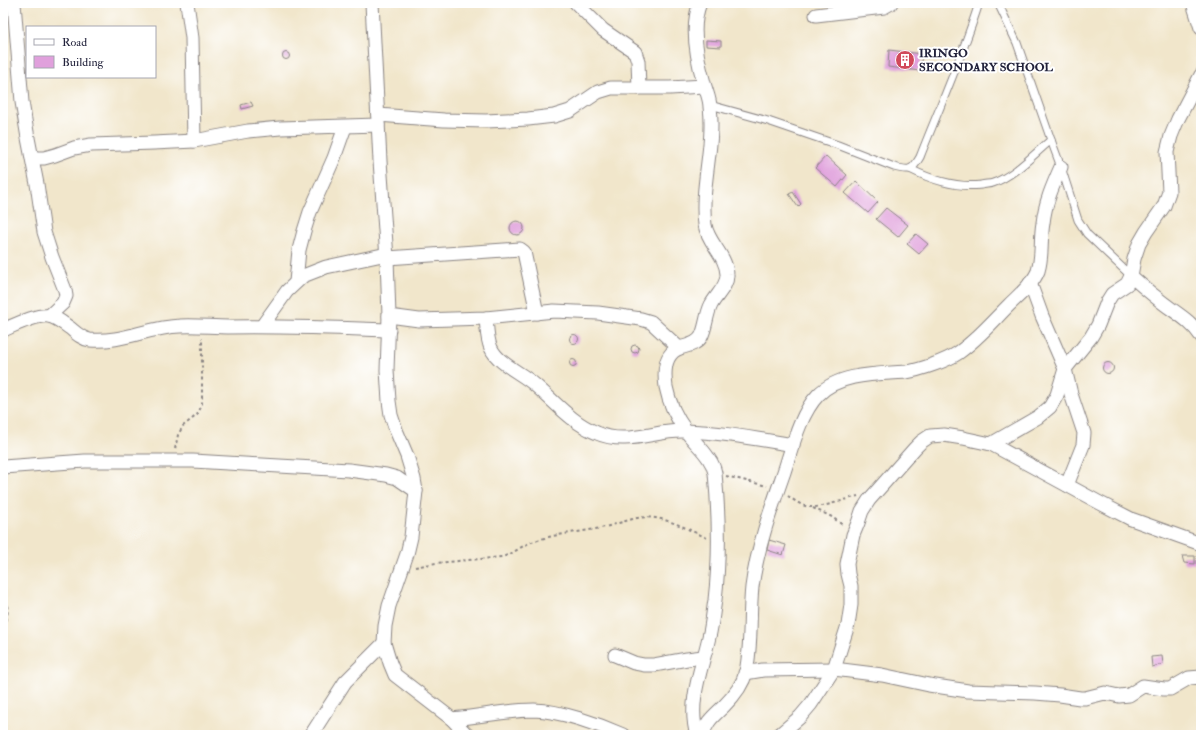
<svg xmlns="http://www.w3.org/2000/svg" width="1204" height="738" viewBox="0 0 1204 738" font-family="'IM FELL Double Pica',serif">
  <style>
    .building { fill: #e0a0dc }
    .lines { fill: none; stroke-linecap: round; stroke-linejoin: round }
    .service-casing { stroke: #8a8483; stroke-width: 9 }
    .minor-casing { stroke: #8a8483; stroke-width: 15 }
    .path { stroke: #8a8483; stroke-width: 2; stroke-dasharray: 3 3; stroke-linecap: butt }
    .service { stroke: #fff; stroke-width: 7 }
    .minor { stroke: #fff; stroke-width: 13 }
    .labels { text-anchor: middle; stroke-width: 4; stroke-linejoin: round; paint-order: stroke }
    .poi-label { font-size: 12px; font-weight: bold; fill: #22223b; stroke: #fff; text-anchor: start }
  </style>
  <rect width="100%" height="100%" fill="#fff"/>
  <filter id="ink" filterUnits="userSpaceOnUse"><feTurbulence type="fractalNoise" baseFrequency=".025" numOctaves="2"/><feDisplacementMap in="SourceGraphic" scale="8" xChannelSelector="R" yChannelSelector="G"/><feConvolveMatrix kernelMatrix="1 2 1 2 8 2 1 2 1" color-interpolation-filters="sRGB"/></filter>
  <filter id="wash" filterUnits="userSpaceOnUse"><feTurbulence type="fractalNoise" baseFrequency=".012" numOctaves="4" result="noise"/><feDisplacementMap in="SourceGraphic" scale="16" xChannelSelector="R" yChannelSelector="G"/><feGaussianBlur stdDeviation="0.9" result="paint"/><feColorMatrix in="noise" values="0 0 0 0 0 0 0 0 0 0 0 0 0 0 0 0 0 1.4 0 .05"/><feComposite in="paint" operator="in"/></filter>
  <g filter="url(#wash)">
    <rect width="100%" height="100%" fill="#f1e6cb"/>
    <g id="blocks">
      <g class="building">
        <polygon points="706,40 721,41 721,47 706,46"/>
        <polygon points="889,50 922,54 920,71 888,67"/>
        <circle cx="286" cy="56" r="3.5"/>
        <polygon points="251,102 253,106 242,109 241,105"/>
        <polygon points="826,156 847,175 837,187 815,168"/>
        <polygon points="856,181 878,202 868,213 845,193"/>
        <polygon points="793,192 801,204 798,207 789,194"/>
        <polygon points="886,208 908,225 898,237 876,219"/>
        <circle cx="517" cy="228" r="7"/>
        <polygon points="916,234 928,244 919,254 907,244"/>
        <circle cx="574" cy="339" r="4.5"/>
        <circle cx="635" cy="349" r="4"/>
        <circle cx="573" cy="363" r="3.5"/>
        <circle cx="1108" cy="368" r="5.5"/>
        <polygon points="769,540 786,545 783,555 767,550"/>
        <polygon points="1182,556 1195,556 1195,564 1184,563"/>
        <polygon points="1162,656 1163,664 1152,667 1151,657"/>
      </g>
    </g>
  </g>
  <g filter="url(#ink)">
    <use href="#blocks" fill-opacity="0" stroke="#8a8483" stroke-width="1"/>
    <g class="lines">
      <g class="service-casing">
        <g id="service">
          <polyline points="998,3 1017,43 1051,140 1061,167 1078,220 1087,234 1131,276"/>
          <path d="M710,105L768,121L838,145L894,167C910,171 912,171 920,157C940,106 963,55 979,3"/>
          <path d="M910,169C932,180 956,188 981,185C985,184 990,184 993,183C1014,176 1034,154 1051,140"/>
        </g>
      </g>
      <g class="minor-casing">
        <g id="minor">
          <polyline points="14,3 22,102 28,138 37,184 44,232 52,257 65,290 66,296 63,303 49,316"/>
          <polyline points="187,3 192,38 194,141"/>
          <polyline points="372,3 380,161 387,258 389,316 387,370 389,401 391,415 396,430 407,456 414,479 416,491 411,537 407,554 389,606 385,626 384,643 390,663 395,675 452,719 467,735"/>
          <polyline points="576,3 603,30 635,52 638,61 639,88"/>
          <polyline points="1193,3 1201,28"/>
          <polyline points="816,15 884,7 891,3"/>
          <polyline points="378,115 444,120 486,121 528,119 554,116 570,111 598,92 611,88 670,88 704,86"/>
          <polyline points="32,158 44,158 55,155 74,148 91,145 154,143 194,141 248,131 280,128 378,125"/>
          <polyline points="387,258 520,249 524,252 537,313"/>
          <path d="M1131,276C1139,283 1148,291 1157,298C1172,311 1190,319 1201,336"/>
          <polyline points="296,282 299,250 304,231 310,212 334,158 345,127"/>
          <polyline points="1030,283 1042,316 1065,369 1071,394 1084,433 1083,445 1067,485"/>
          <polyline points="389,316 419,320 453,319 486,318 554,311 598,313 641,319 651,322 679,348"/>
          <path d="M486,318C487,328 487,340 491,348C498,364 522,373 535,385C555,402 572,423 597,433C626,446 655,430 684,431C721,432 757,439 793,445"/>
          <polyline points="262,326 287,291 303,276 326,267 387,254"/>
          <path d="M3,330C15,325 36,314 49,316C56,317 64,324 70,328C76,333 82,339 90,340C121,343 149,327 180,326C196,325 212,327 228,327C282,326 335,328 389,330"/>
          <polyline points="991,444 1038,417 1050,407 1057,395 1065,369 1091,337 1098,325 1107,302 1112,294 1127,284 1131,276 1134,259 1139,244 1146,232 1164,206 1169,192 1167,152 1171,136 1178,119 1201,75"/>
          <polyline points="3,467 85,461 193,461 262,465 349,470 386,475 397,478 416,491"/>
          <polyline points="615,655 634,663 644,665 654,665 687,659 703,657"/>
          <polyline points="745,673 763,670 834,669 882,675 929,685 968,691 1035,693 1060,695 1080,698 1085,698 1105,693 1119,696 1129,695 1143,686 1164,689 1170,689 1189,678 1201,677"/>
          <path d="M452,719C479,717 507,710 534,710C561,711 598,724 623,735"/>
          <polyline points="311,735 345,682 384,643"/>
          <path d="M697,735C687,702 702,669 709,637C712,625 713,612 715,600C720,558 719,515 715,473C714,468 712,463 709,459C703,449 693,441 686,431C677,419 669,402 666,387C664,373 664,353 680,348C688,345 696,345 701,337C706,328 706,315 711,305C716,295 728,286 727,274C726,255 708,243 705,225C700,186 715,146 710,107C710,99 706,91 704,83C697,59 690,27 700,3"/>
          <path d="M703,735C706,721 714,716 724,706C733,697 743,684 746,672C752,644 749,615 752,587C757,548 771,509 784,472C792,448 800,414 818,395C839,373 878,374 906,372C920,370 946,361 958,353C977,340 993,321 1009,305C1019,295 1033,284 1038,271C1043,255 1040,239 1043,223C1045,203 1053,185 1061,167"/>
          <polyline points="779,735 800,717 811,704 834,669 848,625 851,605 851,586 848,574 847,564 853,535 858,523 862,511 869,500 915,448 921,442 930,436 944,435 963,438 991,444 1100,503 1131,519 1201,544"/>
        </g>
      </g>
      <g class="path">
        <polyline points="175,449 178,435 183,426 197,415 202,405 202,338"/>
        <polyline points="726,476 767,486"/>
        <path d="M788,496C795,501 803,507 811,507C821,508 847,499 858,496"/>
        <polyline points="813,508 832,517 844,526"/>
        <path d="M415,567L436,563L502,557C514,554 523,544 535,541C554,534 575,533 595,529C609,527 623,521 637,518C662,514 685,528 707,538"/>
        <path d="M3,594C8,604 10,615 3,625"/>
      </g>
      <use href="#service" class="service"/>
      <use href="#minor" class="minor"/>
    </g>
  </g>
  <defs>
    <g id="building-disc" transform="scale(1)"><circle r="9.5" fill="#d1495b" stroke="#fff"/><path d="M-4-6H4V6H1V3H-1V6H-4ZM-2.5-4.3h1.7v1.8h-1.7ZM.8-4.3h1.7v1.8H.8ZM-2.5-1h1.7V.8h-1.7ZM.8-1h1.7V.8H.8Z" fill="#fff"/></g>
  </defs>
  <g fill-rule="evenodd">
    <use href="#building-disc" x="905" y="60"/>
  </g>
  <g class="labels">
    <g class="poi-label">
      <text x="919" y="57">IRINGO<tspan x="919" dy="14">SECONDARY SCHOOL</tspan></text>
    </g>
  </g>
  <rect width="1204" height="738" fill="none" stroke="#fff" stroke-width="16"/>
  <rect x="26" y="26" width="130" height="52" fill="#ffffff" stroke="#a7a7b1"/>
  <rect x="34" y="39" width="20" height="6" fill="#ffffff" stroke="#a7a7b1"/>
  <text x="62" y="46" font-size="12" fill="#22223b">Road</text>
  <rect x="34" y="56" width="20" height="12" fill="#e0a0dc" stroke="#a7a7b1"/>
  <text x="62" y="66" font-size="12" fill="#22223b">Building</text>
</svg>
